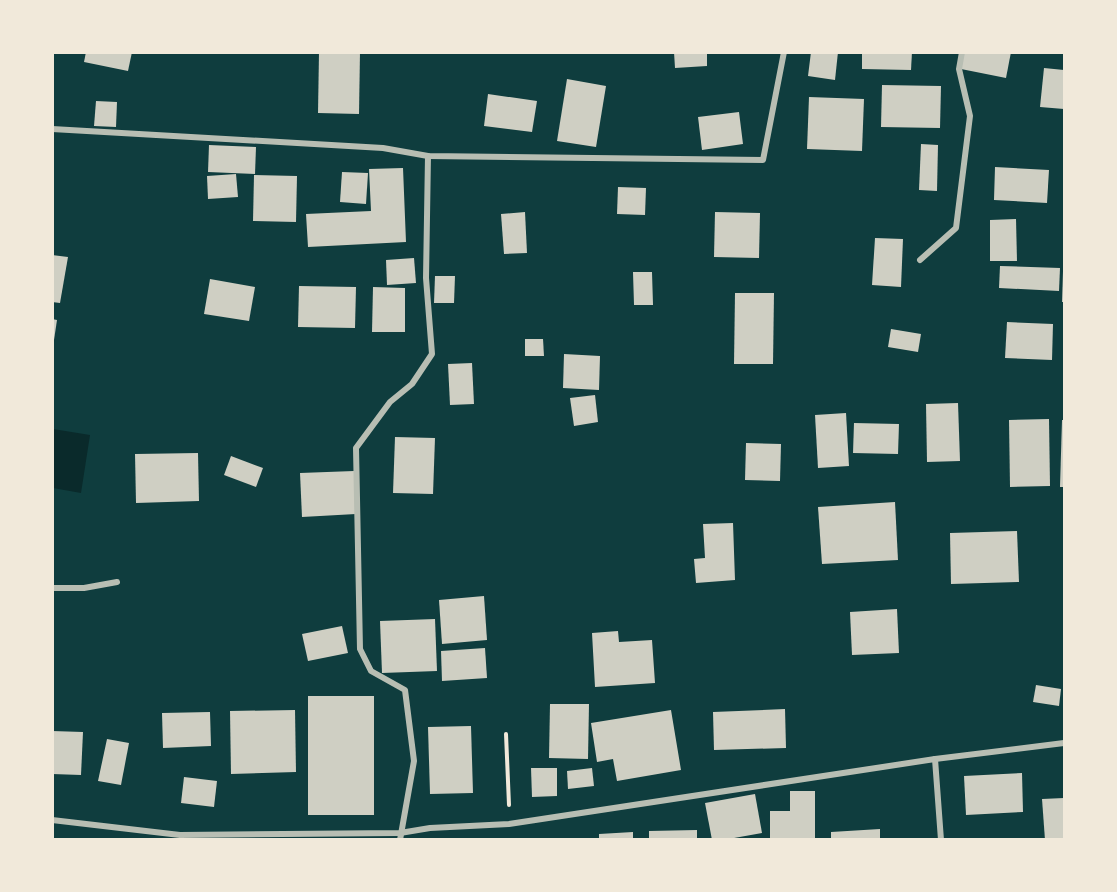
<svg xmlns="http://www.w3.org/2000/svg" width="1117" height="892" viewBox="0 0 1117 892" font-family="Helvetica,sans-serif">
  <style>
    .water { fill: #0a2a2b }
    .building { fill: #cfcfc3 }
    .lines { fill: none; stroke-linecap: round; stroke-linejoin: round }
    .path { stroke: #f1e9da; stroke-width: 4 }
    .minor { stroke: #b8beb3; stroke-width: 6 }
  </style>
  <rect width="100%" height="100%" fill="#0f3d3e"/>
  <polygon class="water" points="53,429 90,435 81,493 53,488"/>
  <g class="building">
    <polygon points="86,52 132,52 128,71 84,62"/>
    <polygon points="319,52 360,52 359,114 318,113"/>
    <polygon points="674,52 707,52 707,66 675,68"/>
    <polygon points="811,52 838,52 835,80 808,76"/>
    <polygon points="862,52 912,52 911,70 862,69"/>
    <polygon points="964,52 1011,52 1006,78 961,69"/>
    <polygon points="1044,68 1064,70 1064,109 1040,107"/>
    <polygon points="567,79 606,86 596,147 557,141"/>
    <polygon points="882,85 941,86 940,128 881,127"/>
    <polygon points="488,94 537,101 532,132 484,126"/>
    <polygon points="809,97 864,99 862,151 807,149"/>
    <polygon points="96,101 117,102 116,127 94,126"/>
    <polygon points="739,112 743,144 702,150 698,117"/>
    <polygon points="921,144 938,145 937,191 919,190"/>
    <polygon points="209,145 256,147 255,174 208,172"/>
    <polygon points="995,167 1049,170 1047,203 994,200"/>
    <polygon points="403,168 406,242 308,247 306,214 371,211 369,169"/>
    <polygon points="342,172 368,173 366,204 340,202"/>
    <polygon points="236,174 238,197 208,199 207,176"/>
    <polygon points="254,175 297,176 296,222 253,221"/>
    <polygon points="618,187 646,188 645,215 617,214"/>
    <polygon points="525,212 527,253 504,254 501,214"/>
    <polygon points="715,212 760,213 759,258 714,257"/>
    <polygon points="1016,219 1017,261 990,261 990,220"/>
    <polygon points="875,238 903,239 901,287 872,285"/>
    <polygon points="52,255 68,257 60,303 52,302"/>
    <polygon points="414,258 416,283 387,285 386,260"/>
    <polygon points="1000,266 1060,268 1059,291 999,288"/>
    <polygon points="633,272 652,272 653,305 634,305"/>
    <polygon points="1063,272 1064,272 1064,302 1062,302"/>
    <polygon points="435,276 455,276 454,303 434,303"/>
    <polygon points="210,279 255,287 249,321 204,314"/>
    <polygon points="299,286 356,287 355,328 298,327"/>
    <polygon points="373,287 405,288 405,332 372,332"/>
    <polygon points="735,293 774,293 773,364 734,364"/>
    <polygon points="52,319 57,320 54,340 52,340"/>
    <polygon points="1007,322 1053,324 1052,360 1005,358"/>
    <polygon points="891,329 921,334 918,352 888,347"/>
    <polygon points="525,339 543,339 544,356 525,356"/>
    <polygon points="564,354 600,356 599,390 563,388"/>
    <polygon points="472,363 474,404 450,405 448,364"/>
    <polygon points="595,395 598,422 574,426 570,398"/>
    <polygon points="958,403 960,461 927,462 926,404"/>
    <polygon points="846,413 849,466 818,468 815,415"/>
    <polygon points="1049,419 1050,486 1010,487 1009,420"/>
    <polygon points="1062,420 1064,420 1064,487 1060,487"/>
    <polygon points="854,423 899,424 898,454 853,453"/>
    <polygon points="395,437 435,438 433,494 393,493"/>
    <polygon points="746,443 781,444 780,481 745,480"/>
    <polygon points="198,453 199,501 136,503 135,454"/>
    <polygon points="231,456 263,468 256,487 224,475"/>
    <polygon points="354,471 356,514 302,517 300,473"/>
    <polygon points="895,502 898,560 822,564 818,507"/>
    <polygon points="733,523 735,580 696,583 694,559 705,558 703,524"/>
    <polygon points="1017,531 1019,582 951,584 950,533"/>
    <polygon points="484,596 487,640 442,644 439,600"/>
    <polygon points="897,609 899,653 852,655 850,612"/>
    <polygon points="435,619 437,671 382,673 380,621"/>
    <polygon points="342,626 348,653 308,661 302,634"/>
    <polygon points="618,631 619,642 652,640 655,683 595,687 592,633"/>
    <polygon points="485,648 487,678 442,681 441,651"/>
    <polygon points="1036,685 1061,689 1059,706 1033,702"/>
    <rect x="308" y="696" width="66" height="119"/>
    <polygon points="550,704 589,704 588,759 549,758"/>
    <polygon points="785,709 786,748 714,750 713,712"/>
    <polygon points="295,710 296,772 231,774 230,711"/>
    <polygon points="671,710 681,770 617,781 613,759 597,762 591,723"/>
    <polygon points="210,712 211,746 163,748 162,713"/>
    <polygon points="471,726 473,793 430,794 428,727"/>
    <polygon points="52,731 83,732 81,775 52,774"/>
    <polygon points="107,739 129,743 121,785 98,781"/>
    <polygon points="531,768 557,768 557,796 532,797"/>
    <polygon points="592,768 594,786 568,789 567,771"/>
    <polygon points="1022,773 1023,812 966,815 964,776"/>
    <polygon points="184,777 217,781 214,807 181,803"/>
    <polygon points="790,791 815,791 815,840 770,840 770,811 790,811"/>
    <polygon points="755,794 762,833 723,840 712,840 705,803"/>
    <polygon points="1064,798 1064,840 1045,840 1042,799"/>
    <polygon points="880,829 880,840 831,840 831,832"/>
    <polygon points="697,830 697,840 649,840 649,831"/>
    <polygon points="633,832 633,840 599,840 599,834"/>
  </g>
  <g class="lines">
    <polyline class="path" points="506,734 509,805"/>
    <g class="minor">
      <polyline points="52,129 383,148 428,156 763,160 784,52"/>
      <polyline points="920,260 956,228 970,116 959,69 962,52"/>
      <polyline points="52,588 84,588 117,582"/>
      <polyline points="935,759 941,840"/>
      <polyline points="52,820 180,835 400,833 430,828 509,824 935,759 1064,743"/>
      <polyline points="400,840 414,761 405,690 371,671 360,649 356,448 390,402 412,384 432,354 426,278 428,156"/>
    </g>
  </g>
  <rect width="1117" height="892" fill="none" stroke="#f1e9da" stroke-width="108"/>
</svg>
